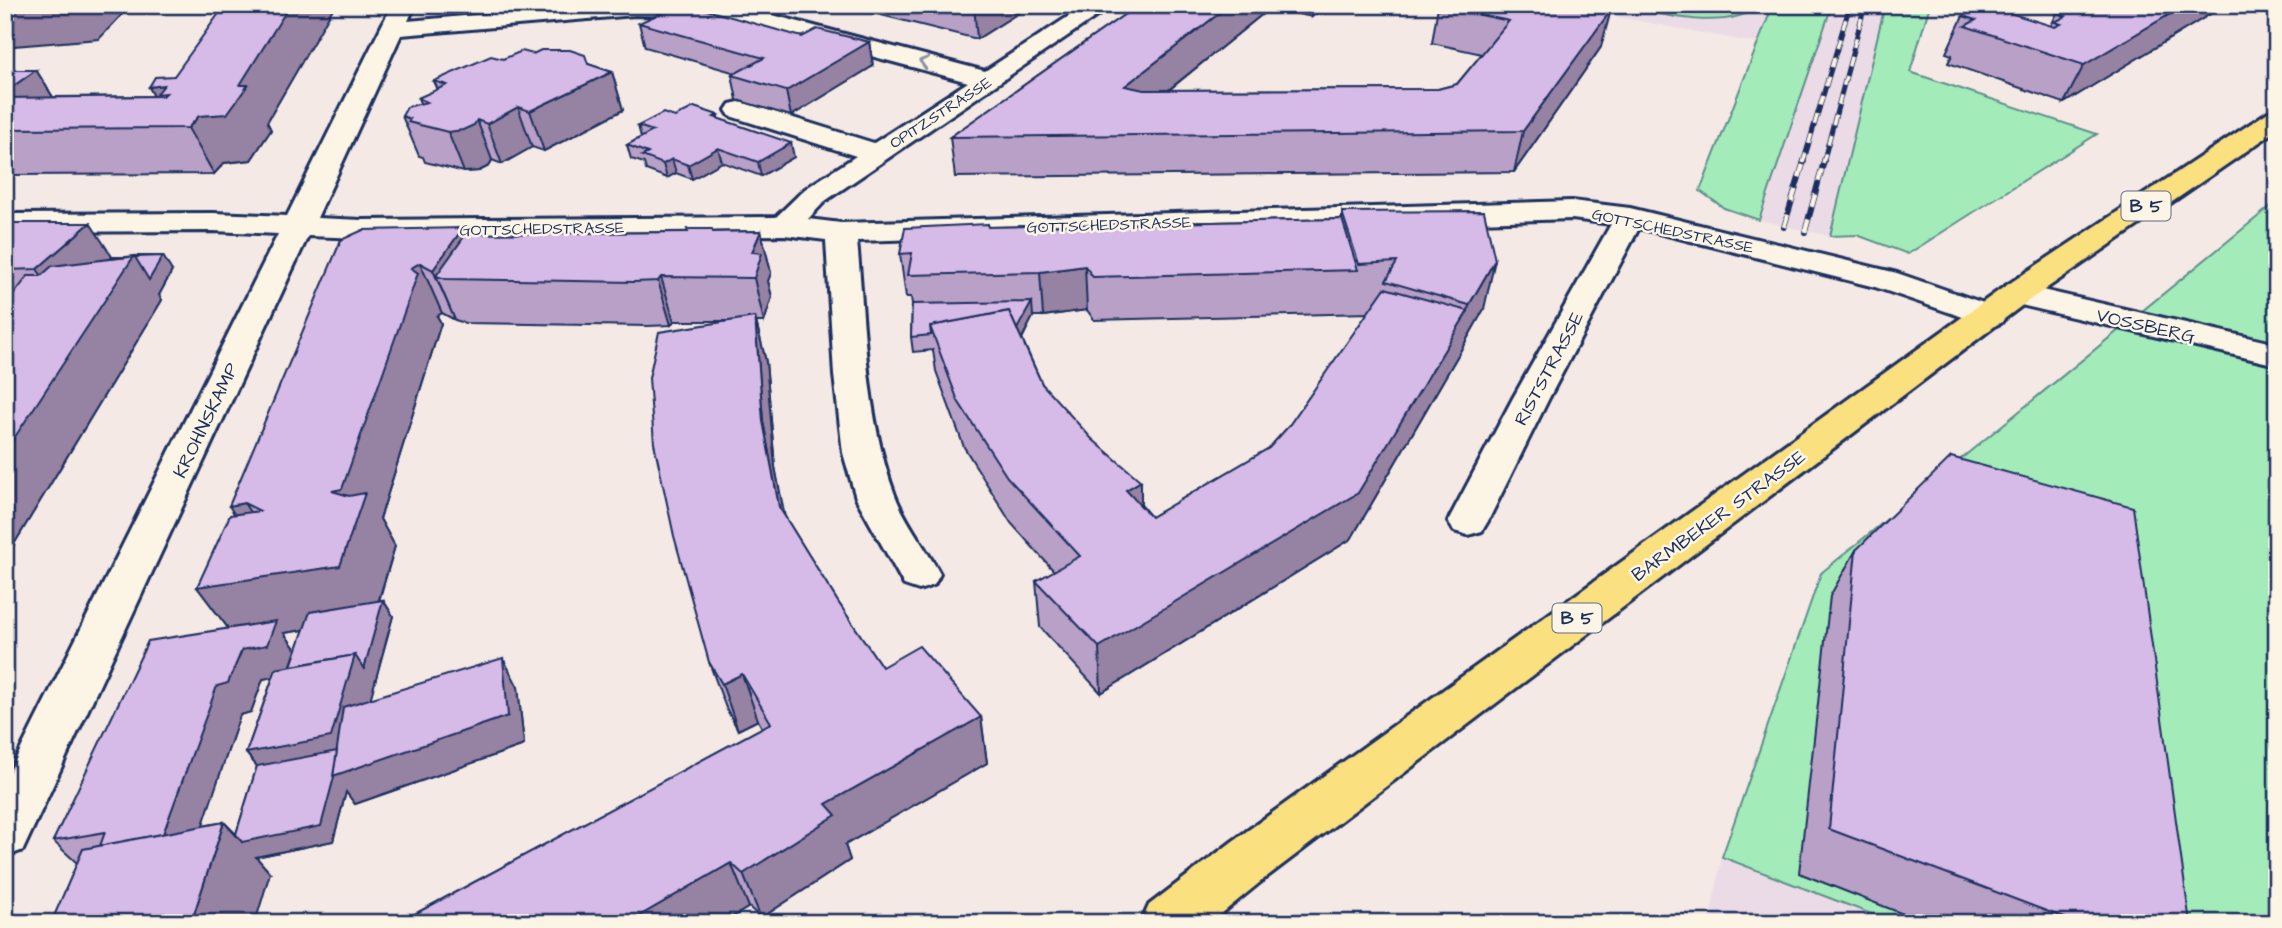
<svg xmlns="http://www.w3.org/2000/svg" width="2282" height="928" viewBox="0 0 2282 928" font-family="'Architects Daughter',sans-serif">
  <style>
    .built { fill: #ebdbe6 }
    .green { fill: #a3ecba; stroke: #5f8e8c; stroke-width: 2 }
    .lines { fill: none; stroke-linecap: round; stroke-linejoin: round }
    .minor-casing { stroke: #1b2f5e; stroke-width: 6 }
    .major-casing { stroke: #1b2f5e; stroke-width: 6 }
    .minor { fill: #fcf5e5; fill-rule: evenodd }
    .major { fill: #fbe080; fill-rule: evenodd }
    .rail-far1-casing { stroke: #1b2f5e; stroke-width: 5 }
    .rail-casing { stroke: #1b2f5e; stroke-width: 6 }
    .rail-far1 { stroke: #fcf5e5; stroke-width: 3.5; stroke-dasharray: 10; stroke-linecap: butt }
    .rail { stroke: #fcf5e5; stroke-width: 4.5; stroke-dasharray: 13; stroke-linecap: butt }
    .wall { fill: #b8a0c7; stroke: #1b2f5e; stroke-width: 2; fill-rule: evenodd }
    .shaded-wall { fill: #9682a2; stroke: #1b2f5e; stroke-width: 2 }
    .building { fill: #d6bae7; stroke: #1b2f5e; stroke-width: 2 }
    .oneway { stroke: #8c92a2 }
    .labels { text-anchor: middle; stroke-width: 5; stroke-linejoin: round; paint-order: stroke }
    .far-street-label { font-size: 16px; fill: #1b2f5e; stroke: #fcf5e5 }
    .shield { fill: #fcf5e5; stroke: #5e6a86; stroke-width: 2 }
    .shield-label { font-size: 18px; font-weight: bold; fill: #1b2f5e }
    .street-label { font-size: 19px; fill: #1b2f5e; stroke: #fcf5e5 }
  </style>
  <rect width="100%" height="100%" fill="#f4e9e5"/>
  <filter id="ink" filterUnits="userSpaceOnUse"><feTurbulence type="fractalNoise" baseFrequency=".0143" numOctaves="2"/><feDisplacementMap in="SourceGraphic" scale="14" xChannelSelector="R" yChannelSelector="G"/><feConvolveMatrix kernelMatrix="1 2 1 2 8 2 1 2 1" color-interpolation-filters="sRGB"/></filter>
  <g filter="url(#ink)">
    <g class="built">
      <polygon points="1554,5 1773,5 1756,43"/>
      <polygon points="1832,5 1885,5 1830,236 1759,220"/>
      <polygon points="1722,857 1895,923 1709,923"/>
    </g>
    <g class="green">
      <path d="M1626,5L1695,9L1760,5C1729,32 1661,16 1626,5Z"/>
      <polygon points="1773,5 1832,5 1759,220 1724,208 1700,191"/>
      <polygon points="1885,5 1930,5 1910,72 2097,134 1908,254 1857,235 1830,236"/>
      <polygon points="2277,201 2277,923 1895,923 1722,857 1821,573"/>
    </g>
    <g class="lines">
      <g class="minor-casing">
        <g id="minor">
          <path d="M392,5H415L408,21L587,5H723L765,13L985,71L1086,5H1113L825,201L808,219L841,223L1572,201L1630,208L1897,273L2001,309L2006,316L2001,323L1989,326L1875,287L1639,228L1549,398L1488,521L1482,531L1468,535L1454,531L1448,521L1513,398L1611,224L1572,219L857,241C865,324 865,415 895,495C905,522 926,548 940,574L934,585L919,590L904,585L898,574L856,498L843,453L834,375L826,240L784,235L362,238L308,236L23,850L5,857V781L278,234L213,231L5,232V214L213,213L287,216ZM635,15L705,16L755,25L968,82L874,143L748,104L739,102L730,104L726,110L730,116L856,156L805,189L776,217L362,220L317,218L401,35Z"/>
          <polygon points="2016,284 2277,344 2277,365 2004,301 2000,294 2004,287"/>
        </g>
      </g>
      <g class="major-casing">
        <polygon id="major" points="2277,110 2277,130 2028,301 1269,875 1210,923 1141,923 1149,905 1233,841 2004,287 2268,112"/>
      </g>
      <use href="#minor" class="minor"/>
      <use href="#major" class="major"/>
      <g class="rail-far1-casing">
        <g id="rail-far1">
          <polyline points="1803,163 1850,5"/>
          <polyline points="1823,163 1865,5"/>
        </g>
      </g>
      <g class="rail-casing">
        <g id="rail">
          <polyline points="1784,227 1804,161"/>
          <polyline points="1805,232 1824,161"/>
        </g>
      </g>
      <use href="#rail-far1" class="rail-far1"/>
      <use href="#rail" class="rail"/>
    </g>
    <g class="wall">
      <polygon points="841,5 1031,5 977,39"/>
      <polygon points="1138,5 1326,5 1312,17 1270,8 1169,90 1438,89 1457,84 1482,54 1432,43 1438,6 1586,5 1601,47 1514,172 955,177 950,137"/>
      <polygon points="2072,5 2225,5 2064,103 1948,63 1952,55 1946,53 1963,16 2051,26 2057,13"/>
      <polygon points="639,23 869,42 873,66 791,116 737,100 732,75 736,73 645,47"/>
      <polygon points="318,33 267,122 271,130 251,160 224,163 214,174 11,175 5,179 5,70 36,70 53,97 154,96 149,87 174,76"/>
      <polygon points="533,54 588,64 612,72 623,110 544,151 532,147 502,164 492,160 489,166 479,171 464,172 425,162 423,157 419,156 402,116 420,103 418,98 438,90 434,81 503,59"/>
      <polygon points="718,115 718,119 794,157 761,176 722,162 692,179 676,173 667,178 646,170 644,163 631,159 627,145 641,137 638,126 675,117"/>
      <path d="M1342,212L1484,309L1458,355L1351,539L1101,693L1040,627L1036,581L1054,571L1011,523L964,447L936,371L933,350L913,352L911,337L912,304L911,297H906L900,254L988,224L989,227L1342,219ZM1087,310L1094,320L1368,313L1288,427L1269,448L1151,517L1042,384L1022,339L1033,316H1043Z"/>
      <polygon points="5,223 112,257 172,271 159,295 162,300 5,559"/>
      <path d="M463,228L465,234L761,231L771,273L768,281L772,297L764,322H756L766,362L775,467L784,515L838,602L882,667L981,717L987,763L845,845L850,860L761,918L749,907L723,923H398L762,728L758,720L738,730L726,708L709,662L729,321H674L671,325L648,326L465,323L455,320L442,313L437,316L441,323L380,519L395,546L379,601L383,600L393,616L370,699L518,687L524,745L355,804L346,792L333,841L256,857L270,873L77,863L53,841L228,628L197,587L235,514L341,240ZM304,630L291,666L296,650L284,633ZM273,677L246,753L257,766L236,834L224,822L202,826L240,715L251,712L263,679Z"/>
      <polygon points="1856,550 2190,923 1926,923 1799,873 1830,596"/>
    </g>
    <g class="shaded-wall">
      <polygon points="5,5 131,5 99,39 14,46 5,55"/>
      <polygon points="234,5 335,5 267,122 271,130 251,160 224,163 214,174 188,128 199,116 240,85"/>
      <polygon points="974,5 1031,5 977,39"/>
      <polygon points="1230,5 1270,5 1270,8 1125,125 1125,86"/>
      <polygon points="1313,5 1326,5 1312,17"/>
      <polygon points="2185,5 2225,5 2064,103 2084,65"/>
      <polygon points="1611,10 1601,47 1514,172 1523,131"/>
      <polygon points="869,42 873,66 791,116 786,91"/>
      <polygon points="36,70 64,115 5,111 5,92"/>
      <polygon points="612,72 623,110 544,151 530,111"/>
      <polygon points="164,85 171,128 149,87"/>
      <polygon points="518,107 532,147 502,164 487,124"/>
      <polygon points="477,120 492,160 489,166 479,171 464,172 448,132"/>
      <polygon points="791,143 794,157 761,176 758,162"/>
      <polygon points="718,148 722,162 692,179 688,165"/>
      <polygon points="672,159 676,173 667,178 663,164"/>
      <polygon points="5,167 11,175 5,179"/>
      <polygon points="90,223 122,272 134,256 163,256 172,271 159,295 162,300 5,559 5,452 71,319 37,269"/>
      <polygon points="463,228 483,277 436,276 455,320 433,270"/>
      <polygon points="761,231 771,273 768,281 772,297 764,322 754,278 752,252"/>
      <polygon points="1495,260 1484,309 1458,355 1351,539 1101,693 1099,647 1468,311 1469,305"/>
      <polygon points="420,263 442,313 437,316 441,323 380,519 395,546 373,619 284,633 296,650 288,674 263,679 251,712 240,715 185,878 122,893 237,640 197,587 332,491 411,268"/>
      <polygon points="1085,266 1087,310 1043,316 1040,272"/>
      <polygon points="661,277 674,321 671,325 658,281"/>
      <polygon points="1032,302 1033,317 1013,355 948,367"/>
      <polygon points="755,317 766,362 775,467 792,553 779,507 763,421"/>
      <polygon points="1141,481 1141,527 1126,490"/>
      <polygon points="244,503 279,556 264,559 229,506"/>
      <polygon points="383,600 393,616 351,770 503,658 518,687 524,745 355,804 346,792 333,841 256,857 270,873 255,923 191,923 224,822 242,842 270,782 246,753 355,655"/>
      <polygon points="742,674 758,720 738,730 722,684"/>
      <polygon points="981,717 987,763 845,845 850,860 761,918 743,874 826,804"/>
      <polygon points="731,863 749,907 723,923 634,923 634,919"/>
    </g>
    <g class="building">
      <polygon points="225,5 290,5 240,85 248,85 227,114 199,116 188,128 5,129 5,98 163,96 166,93 157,94 164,85 149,87 155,77 174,76"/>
      <polygon points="679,5 689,5 802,37 817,29 869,42 786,91 732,75 764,58 639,23"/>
      <polygon points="1138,5 1230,5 1125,86 1144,90 1438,89 1457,84 1509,21 1438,6 1438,5 1586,5 1611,10 1523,131 950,137"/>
      <polygon points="1984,5 2055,27 2061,24 2055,22 2066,16 2057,13 2072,5 2185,5 2084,65 1965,26 1976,20 1963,16"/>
      <polygon points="541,50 570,50 585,55 588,64 612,72 530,111 518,107 487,124 477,120 474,125 463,130 448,132 408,122 410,119 402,116 407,107 427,102 418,98 447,85 434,81 491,56 503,59 522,51 533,54"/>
      <polygon points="5,70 36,70 5,92"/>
      <polygon points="694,107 718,115 714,117 791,143 758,162 718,148 688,165 672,159 663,164 642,156 648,153 627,145 653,131 638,126 663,113 675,117"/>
      <polygon points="1484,211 1495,260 1469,305 1386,281 1397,262 1359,264 1342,212"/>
      <polygon points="1342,219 1358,270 1093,277 1085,266 1040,272 908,275 912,253 900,254 905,228 988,224 988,227"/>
      <polygon points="5,223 90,223 37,269 5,270"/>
      <polygon points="463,228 433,270 420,263 411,268 418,273 342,489 332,491 349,496 365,493 340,566 197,587 230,515 260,511 244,503 229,506 341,240 363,230"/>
      <polygon points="687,229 712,229 713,232 761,231 752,252 762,253 754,278 661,277 658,281 634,282 446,279 436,276 466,234 688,232"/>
      <polygon points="134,256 5,452 5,306 28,276 41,276 52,266"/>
      <polygon points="163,256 149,280 135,257"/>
      <polygon points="112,257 130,257 110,259"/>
      <polygon points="1385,288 1468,311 1358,493 1099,647 1036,581 1080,556 1007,477 958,401 930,326 1009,311 1042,384 1092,439 1141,481 1126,490 1151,517 1269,448 1288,427"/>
      <polygon points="1032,302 1017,329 1009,311 930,326 931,335 911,337 912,304"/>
      <polygon points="755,317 763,421 779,507 838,602 882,667 919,646 981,717 826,804 836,815 743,874 731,863 634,919 634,923 398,923 771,723 742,674 722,684 709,662 674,536 654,443 649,378 659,332"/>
      <polygon points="1951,457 2133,507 2190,923 2078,923 1829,829 1856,550"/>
      <polygon points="383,600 364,669 355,655 291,666 310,612"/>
      <polygon points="276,621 267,645 242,650 228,683 217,686 163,834 100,846 105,832 53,841 148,641"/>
      <polygon points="355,655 331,737 246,753 276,669"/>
      <polygon points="503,658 508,716 333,776 343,707"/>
      <polygon points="337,751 333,776 334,777 321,826 242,842 236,834 257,766"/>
      <polygon points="224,822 191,923 51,923 83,849"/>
    </g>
    <defs><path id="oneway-chevron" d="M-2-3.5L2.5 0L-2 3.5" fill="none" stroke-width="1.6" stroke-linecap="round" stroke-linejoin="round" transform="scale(1.75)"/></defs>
    <use class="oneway" href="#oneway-chevron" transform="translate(924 62) rotate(-165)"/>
  </g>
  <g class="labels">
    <g class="far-street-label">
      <text transform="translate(940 112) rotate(-33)" y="6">OPITZSTRASSE</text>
      <text transform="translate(1109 224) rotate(-2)" y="6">GOTTSCHEDSTRASSE</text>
      <text transform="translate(542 228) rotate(-1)" y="6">GOTTSCHEDSTRASSE</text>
      <text transform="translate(1673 230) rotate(12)" y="6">GOTTSCHEDSTRASSE</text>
    </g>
    <g class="shield">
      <rect x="2121.5" y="191.5" width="49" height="29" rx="5"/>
      <rect x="1552.5" y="603.5" width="49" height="29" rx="5"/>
    </g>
    <g class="shield-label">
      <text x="2146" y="212">B 5</text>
      <text x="1577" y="624">B 5</text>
    </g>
    <g class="street-label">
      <text transform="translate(2146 325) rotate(13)" y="7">VOSSBERG</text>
      <text transform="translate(1548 368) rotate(-62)" y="7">RISTSTRASSE</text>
      <text transform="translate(205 420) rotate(-64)" y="7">KROHNSKAMP</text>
      <text transform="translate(1718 515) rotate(-36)" y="7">BARMBEKER STRASSE</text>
    </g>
  </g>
  <rect width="2282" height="928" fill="none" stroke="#fcf5e5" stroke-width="28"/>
  <rect x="14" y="14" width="2254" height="900" fill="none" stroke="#1b2f5e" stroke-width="2.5" filter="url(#ink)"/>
</svg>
